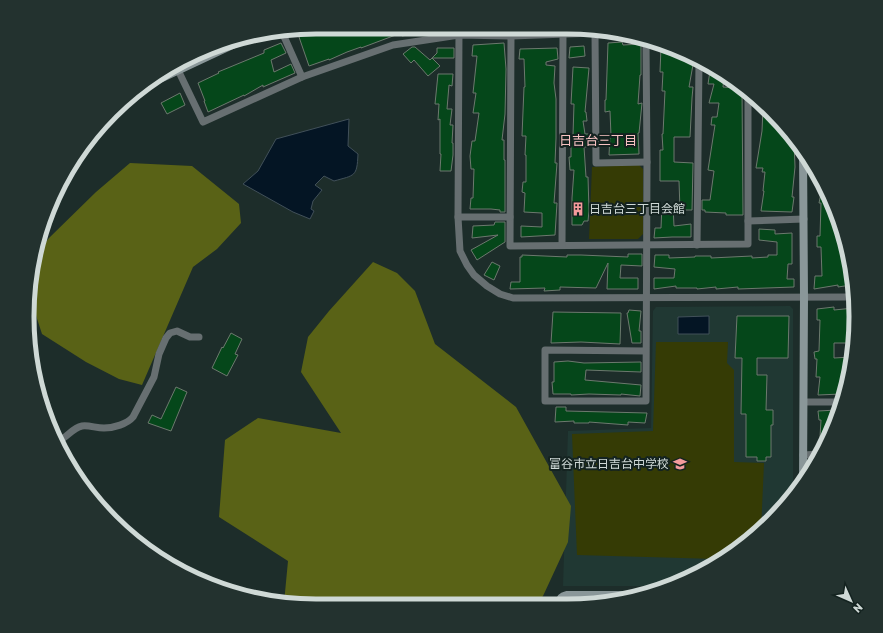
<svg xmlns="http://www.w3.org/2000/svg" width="883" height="633" viewBox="0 0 883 633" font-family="Rubik,'Noto Sans JP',sans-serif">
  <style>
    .built { fill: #203833 }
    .green { fill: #353b05 }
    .forest { fill: #596216 }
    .water { fill: #041524; stroke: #415059 }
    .building { fill: #05471a; stroke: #6c796e }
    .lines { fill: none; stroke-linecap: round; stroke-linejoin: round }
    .street { stroke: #676f71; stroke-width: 7 }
    .secondary { stroke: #8a9799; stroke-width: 8 }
    .labels { text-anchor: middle; stroke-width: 4; stroke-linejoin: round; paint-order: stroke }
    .poi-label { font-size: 12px; fill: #cfd9d6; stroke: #142320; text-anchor: start }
    .neighbourhood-label { font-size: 13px; fill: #f7c3c2; stroke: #142320 }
    .rim { fill: none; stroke: #cfd9d6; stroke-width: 5 }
  </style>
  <rect width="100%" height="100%" fill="#1d2d2a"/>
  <polygon class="built" points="790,306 793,309 793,496 757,534 677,584 670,586 563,586 568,431 651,428 653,311 656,307"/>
  <g class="green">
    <polygon points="639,165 643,169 643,234 638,239 589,239 592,167"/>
    <polygon points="656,342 728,342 727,363 734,370 734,462 764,463 761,530 757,534 717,559 577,555 572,434 653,431"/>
  </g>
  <g class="forest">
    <polygon points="130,163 192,166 239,204 241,223 217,249 193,267 142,385 119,379 86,362 42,334 29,294 30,278 38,252 49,238 96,192"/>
    <polygon points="373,262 397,273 415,291 435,344 516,407 571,506 568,542 543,596 537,604 298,605 284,603 288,561 219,517 225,440 258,418 341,433 301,372 308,337 329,311"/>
  </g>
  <g class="water">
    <path d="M349,119L348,146L358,154C357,177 355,175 334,181L324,176L315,185L322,190L313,201L311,209L314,211L310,219L293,212L243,184L258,171L276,139Z"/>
    <polygon points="709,316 709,334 678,334 678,317"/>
  </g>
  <g class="building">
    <polygon points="330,27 424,29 425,32 402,36 401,33 361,48 361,47 347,52 329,60 329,59 309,66 299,37"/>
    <polygon points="622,42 623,45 641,44 641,75 640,75 638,104 642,103 639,133 638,133 639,154 609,155 610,136 611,136 610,111 605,112 605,100 606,100 608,43"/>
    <polygon points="281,43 286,53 271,60 274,72 291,64 295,73 263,87 263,85 244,96 244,95 208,112 204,101 205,101 198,83 219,73 218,72 264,53 264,50"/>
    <polygon points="504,43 506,69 505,114 502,140 504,140 504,160 505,160 505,212 500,212 500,210 491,209 470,209 471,198 473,198 474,169 471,169 470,156 472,141 475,141 479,113 473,113 476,93 473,93 477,56 472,56 473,45"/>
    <polygon points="584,46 585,56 569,58 570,47"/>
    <polygon points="412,47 415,47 430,60 432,58 440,66 428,76 414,60 411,63 403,54"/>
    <polygon points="661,47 694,59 689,87 693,87 692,98 690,137 674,137 674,162 693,163 692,210 680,210 679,181 660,181 660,150 663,150 662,134 663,134 665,91 662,91 663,72 660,72"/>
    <polygon points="437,48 454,48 454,58 432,58 437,53"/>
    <polygon points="557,48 558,59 546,62 546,65 555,66 554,83 556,99 556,138 555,163 557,163 554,203 557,203 555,235 521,237 521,226 542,227 542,213 524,212 525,193 522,192 523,182 526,182 526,155 525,155 526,136 522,136 524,87 525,87 524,59 519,59 520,49"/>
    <polygon points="573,67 589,68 585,112 586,112 587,121 583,121 585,134 590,134 589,147 584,147 586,177 588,177 589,211 588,221 584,221 582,225 572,225 572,198 574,170 570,170 569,157 571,157 571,135 573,135 574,104 571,104"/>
    <polygon points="710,71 719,72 724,77 723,87 738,88 742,91 743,215 726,215 726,213 705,212 705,210 702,210 702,200 710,200 714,171 708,170 715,125 711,125 712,117 717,117 719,103 709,103 714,84 708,84"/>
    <polygon points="438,74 453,74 452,86 449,85 447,109 452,109 450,125 453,125 452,143 453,143 453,155 451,171 440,171 441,154 440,154 440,119 438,120 439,104 435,104"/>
    <polygon points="180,93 185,105 167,114 161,103"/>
    <polygon points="763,108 784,126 794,140 795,167 792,197 794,197 792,212 761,211 764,191 763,191 765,172 762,172 763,168 756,168 762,131"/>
    <polygon points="823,184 835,210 835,218 838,218 841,224 852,273 851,285 838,287 838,285 814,289 815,276 822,276 821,247 817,247 817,236 820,236 821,203 819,203"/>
    <polygon points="662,205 673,206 674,226 691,224 691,237 672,237 654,238 655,228 661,228"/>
    <polygon points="495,222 505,222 505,242 477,260 471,250 498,235 472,238 473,226 494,225"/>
    <polygon points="759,229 775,230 775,234 792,233 792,264 788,264 787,279 794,279 794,287 738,289 738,287 716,289 716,287 697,289 697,288 676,288 676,286 654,289 654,278 674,278 675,269 654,267 655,255 669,255 669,258 695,257 695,256 711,256 711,258 752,256 752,258 768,257 768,255 777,255 777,242 759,240"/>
    <polygon points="628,254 642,254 642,266 621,265 620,278 638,278 638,289 607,289 608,263 596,288 560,287 560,290 544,291 545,288 510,289 511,282 520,282 520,257 522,257 522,255 567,257 567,255 581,255 628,257"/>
    <polygon points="492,262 500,266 494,280 484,275"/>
    <polygon points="834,307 834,310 854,308 855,336 854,343 834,343 834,358 851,357 850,369 846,370 848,383 846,392 845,393 841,394 818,395 820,377 816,377 817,359 815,359 814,352 819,351 820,320 817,320 817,309"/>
    <polygon points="629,310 641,311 639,331 641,331 641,343 632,343 627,313 628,313"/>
    <polygon points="553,312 621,313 620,344 581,342 551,343"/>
    <polygon points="737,316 789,316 788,358 757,358 757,375 767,375 766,410 773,410 773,425 771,425 771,457 766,457 766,461 757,461 757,457 746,457 746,414 741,414 742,358 735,358"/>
    <polygon points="231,333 242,339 235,354 238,355 227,376 212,368 222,347 223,348"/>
    <polygon points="568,361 584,363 641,362 641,372 586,370 585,380 641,385 640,396 621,394 621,395 589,394 571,395 571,394 553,394 552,382 554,382 554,362"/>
    <polygon points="176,387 187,392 171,431 148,423 152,415 161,419"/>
    <polygon points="556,407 566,407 566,411 647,413 645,423 628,422 628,425 589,422 589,423 574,423 574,421 555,422"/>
    <polygon points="837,410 835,420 832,420 832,429 829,436 820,437 821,420 819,420 818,411"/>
  </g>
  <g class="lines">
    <g class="street">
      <polyline points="459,30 458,217 460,251 467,265 474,275 487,286 500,294 513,298 854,297"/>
      <polyline points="282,32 302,77"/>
      <polyline points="595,32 596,163 647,162"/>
      <polyline points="511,36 510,246 748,244 748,96"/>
      <polyline points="646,41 647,162 646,401 545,401 545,350 646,351"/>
      <polyline points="178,70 203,122 302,77 393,45 459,35 511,36 595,33 629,35"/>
      <polyline points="458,217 510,217"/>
      <polyline points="748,221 804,219"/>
      <polyline points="562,245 563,34"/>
      <polyline points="697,245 699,61"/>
      <polyline points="804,402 842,402"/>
      <path d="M58,441C67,438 72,428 82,426C89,425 96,428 104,428C114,428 127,424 133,417L154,377L159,354L166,338L170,333L177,331L190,337H199"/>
      <polyline points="803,455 820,454"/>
    </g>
    <g class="secondary">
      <polyline points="143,87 254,35"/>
      <polyline points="803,152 804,297 803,482"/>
      <path d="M559,604C559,598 562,596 567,595H635"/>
    </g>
  </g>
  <defs>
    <g id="building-bare" transform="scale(1.08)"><path d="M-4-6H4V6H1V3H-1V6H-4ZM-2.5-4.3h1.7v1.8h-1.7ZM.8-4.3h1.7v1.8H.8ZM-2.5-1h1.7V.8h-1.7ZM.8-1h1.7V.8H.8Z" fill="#f59b9c" stroke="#142320" stroke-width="2.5" paint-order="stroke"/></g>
    <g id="school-bare" transform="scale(1.08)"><path d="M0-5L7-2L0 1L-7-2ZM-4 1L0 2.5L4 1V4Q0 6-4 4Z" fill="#f59b9c" stroke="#142320" stroke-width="2.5" paint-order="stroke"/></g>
  </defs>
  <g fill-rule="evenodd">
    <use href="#building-bare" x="578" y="209"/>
    <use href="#school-bare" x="680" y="464"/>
  </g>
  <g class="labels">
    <g class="poi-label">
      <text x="589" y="213">日吉台三丁目会館</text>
      <text x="669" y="468" text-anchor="end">富谷市立日吉台中学校</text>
    </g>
    <g class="neighbourhood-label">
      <text x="598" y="145">日吉台三丁目</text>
    </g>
  </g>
  <path d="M0 0H883V633H0ZM316 34H567A282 282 0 0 1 849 316V317A282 282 0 0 1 567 599H316A282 282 0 0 1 34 317V316A282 282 0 0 1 316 34Z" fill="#23322f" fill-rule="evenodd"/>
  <path class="rim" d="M316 34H567A282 282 0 0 1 849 316V317A282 282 0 0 1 567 599H316A282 282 0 0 1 34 317V316A282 282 0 0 1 316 34Z"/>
  <g transform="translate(851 601) rotate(135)" stroke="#142320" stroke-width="3" paint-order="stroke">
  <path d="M0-3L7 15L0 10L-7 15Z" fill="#cfd9d6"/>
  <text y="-6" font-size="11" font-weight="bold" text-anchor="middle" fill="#cfd9d6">N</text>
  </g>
</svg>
